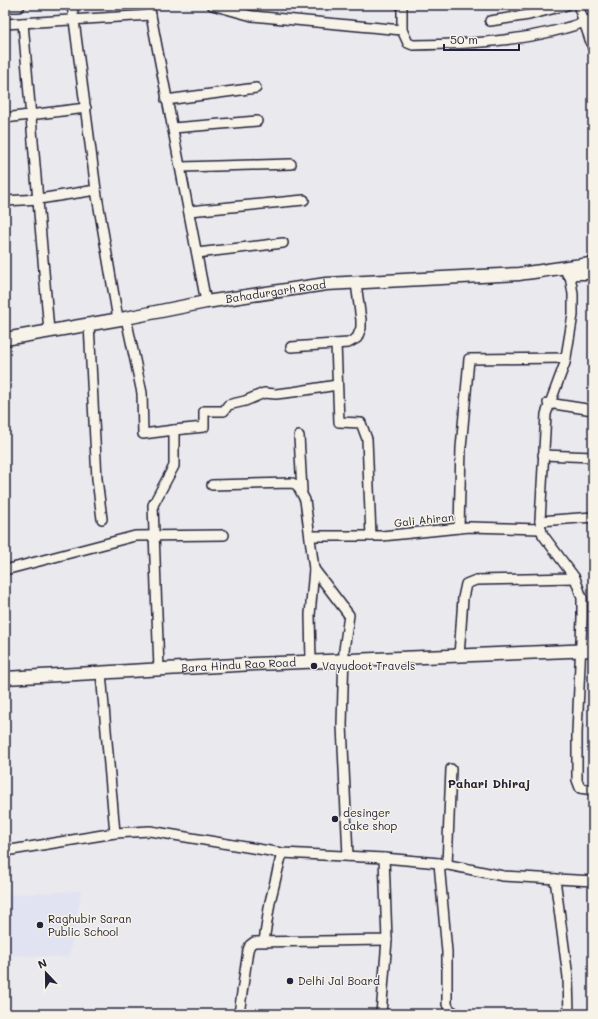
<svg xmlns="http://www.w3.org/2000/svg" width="598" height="1019" viewBox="0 0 598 1019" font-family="Mali,sans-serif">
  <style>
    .built { fill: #e1e2f2 }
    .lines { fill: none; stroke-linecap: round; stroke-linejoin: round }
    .minor-casing { stroke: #22223b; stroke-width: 12 }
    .tertiary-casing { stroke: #22223b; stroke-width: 15 }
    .secondary-casing { stroke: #22223b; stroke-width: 16 }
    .minor { stroke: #f7f3e8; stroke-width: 9 }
    .tertiary { stroke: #f7f3e8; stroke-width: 12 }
    .secondary { stroke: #f7f3e8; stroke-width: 13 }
    .poi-dot { fill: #22223b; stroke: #f7f3e8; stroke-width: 1.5 }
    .labels { text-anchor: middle; stroke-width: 3; stroke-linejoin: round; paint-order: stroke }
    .street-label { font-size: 11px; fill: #22223b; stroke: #f7f3e8 }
    .poi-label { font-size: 11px; fill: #22223b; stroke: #f7f3e8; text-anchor: start }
    .neighbourhood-label { font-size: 12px; font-weight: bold; fill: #22223b; stroke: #f7f3e8 }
  </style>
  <rect width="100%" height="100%" fill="#eae9ee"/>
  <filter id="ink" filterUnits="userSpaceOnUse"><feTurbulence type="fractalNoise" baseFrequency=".025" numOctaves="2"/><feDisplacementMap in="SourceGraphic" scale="8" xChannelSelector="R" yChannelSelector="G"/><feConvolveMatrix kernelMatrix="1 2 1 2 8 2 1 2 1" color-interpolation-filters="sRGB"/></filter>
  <g filter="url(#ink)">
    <polygon class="built" points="81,891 69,957 5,955 5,895"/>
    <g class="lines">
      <g class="minor-casing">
        <g id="minor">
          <polyline points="72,5 96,190 118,319"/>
          <polyline points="149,5 206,302"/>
          <polyline points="212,5 252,16 402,30"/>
          <path d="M402,5V30L408,43L413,45C474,44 536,41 593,19"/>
          <polyline points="578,5 593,48"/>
          <polyline points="490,21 529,15 567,5"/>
          <polyline points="23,23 49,331"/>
          <polyline points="5,24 151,15"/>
          <polyline points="166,100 256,88"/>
          <polyline points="5,118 86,108"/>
          <polyline points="173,128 257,121"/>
          <polyline points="181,167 291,164"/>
          <polyline points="5,201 39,199 96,190"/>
          <polyline points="189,211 304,200"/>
          <polyline points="197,253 283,243"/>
          <polyline points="569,269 573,294 573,315 565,363 546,414 540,521 541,529 543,535 575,578 582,598 582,618 577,733 577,780 580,788 593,790"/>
          <polyline points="126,318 142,393 143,434 174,430 174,466 153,505 159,669"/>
          <polyline points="89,324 97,479 102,519"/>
          <polyline points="336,344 339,422 361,423 367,439 371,536"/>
          <polyline points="291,347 348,343 357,338 361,328 361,320 356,283"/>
          <polyline points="548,403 593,410"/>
          <polyline points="174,430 204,427 204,411 224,411 228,405 245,401 264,393 276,394 293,392 337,385"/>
          <polyline points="299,436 302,491"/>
          <polyline points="543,455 593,457"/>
          <polyline points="212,485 292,483 297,485 305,500 314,569 310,615 311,662"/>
          <polyline points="540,521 593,517"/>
          <polyline points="459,528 461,448 469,359 566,358"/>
          <polyline points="310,536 382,536 469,527 541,529"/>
          <polyline points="314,569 349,615 344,650 342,725 348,856"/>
          <polyline points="5,570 135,536 224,535"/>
          <polyline points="459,656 463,598 466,584 476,580 575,578"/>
          <polyline points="101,673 115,833"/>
          <polyline points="5,851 115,833 150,831 282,853 384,858 439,863 503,876 593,881"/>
          <polyline points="439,863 447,952 447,1004 449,1009 457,1014"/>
          <polyline points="447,865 451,769"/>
          <polyline points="555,879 568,977 569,1014"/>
          <polyline points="264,941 270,902 282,853"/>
          <polyline points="239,1014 248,950 250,945 254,942 387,940 384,858"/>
          <polyline points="381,1014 387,940"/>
        </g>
      </g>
      <g class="tertiary-casing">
        <g id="tertiary">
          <polyline points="568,273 593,273"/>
          <path id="s1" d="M5,339L126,318L206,302L326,284L519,274C544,271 568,266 593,264"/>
          <path id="s2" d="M5,678L254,664L593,650"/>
        </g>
      </g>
      <g class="secondary-casing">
        <polyline id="secondary" points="5,5 18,5"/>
      </g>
      <use href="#minor" class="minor"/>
      <use href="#tertiary" class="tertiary"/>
      <use href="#secondary" class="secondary"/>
    </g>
  </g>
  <g class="poi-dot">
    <circle cx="314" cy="666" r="4"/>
    <circle cx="335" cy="819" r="4"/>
    <circle cx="40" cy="925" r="4"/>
    <circle cx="290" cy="981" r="4"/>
  </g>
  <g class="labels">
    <g class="street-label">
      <text dy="4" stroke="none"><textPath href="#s1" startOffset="275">Bahadurgarh Road</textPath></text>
      <text transform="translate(424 520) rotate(-6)" y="4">Gali Ahiran</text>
      <text dy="4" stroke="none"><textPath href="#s2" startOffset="234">Bara Hindu Rao Road</textPath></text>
    </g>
    <g class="poi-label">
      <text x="322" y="670">Vayudoot Travels</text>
      <text x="343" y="817">desinger<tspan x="343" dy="13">cake shop</tspan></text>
      <text x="48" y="923">Raghubir Saran<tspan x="48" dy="13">Public School</tspan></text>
      <text x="298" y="985">Delhi Jal Board</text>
    </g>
    <g class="neighbourhood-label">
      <text x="489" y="788">Pahari Dhiraj</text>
    </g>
  </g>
  <rect width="598" height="1019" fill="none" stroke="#f7f3e8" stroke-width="20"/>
  <rect x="10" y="10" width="578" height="999" fill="none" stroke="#22223b" stroke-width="1.5" filter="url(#ink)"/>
  <g transform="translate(46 973) rotate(338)" stroke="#f7f3e8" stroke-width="3" paint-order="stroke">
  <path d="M0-3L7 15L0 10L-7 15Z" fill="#22223b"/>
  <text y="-6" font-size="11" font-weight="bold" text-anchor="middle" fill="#22223b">N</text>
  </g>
  <path d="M444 44v6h75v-6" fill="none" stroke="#22223b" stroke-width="2"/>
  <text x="450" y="44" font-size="12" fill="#22223b" stroke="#f7f3e8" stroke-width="3" paint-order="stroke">50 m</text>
</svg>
